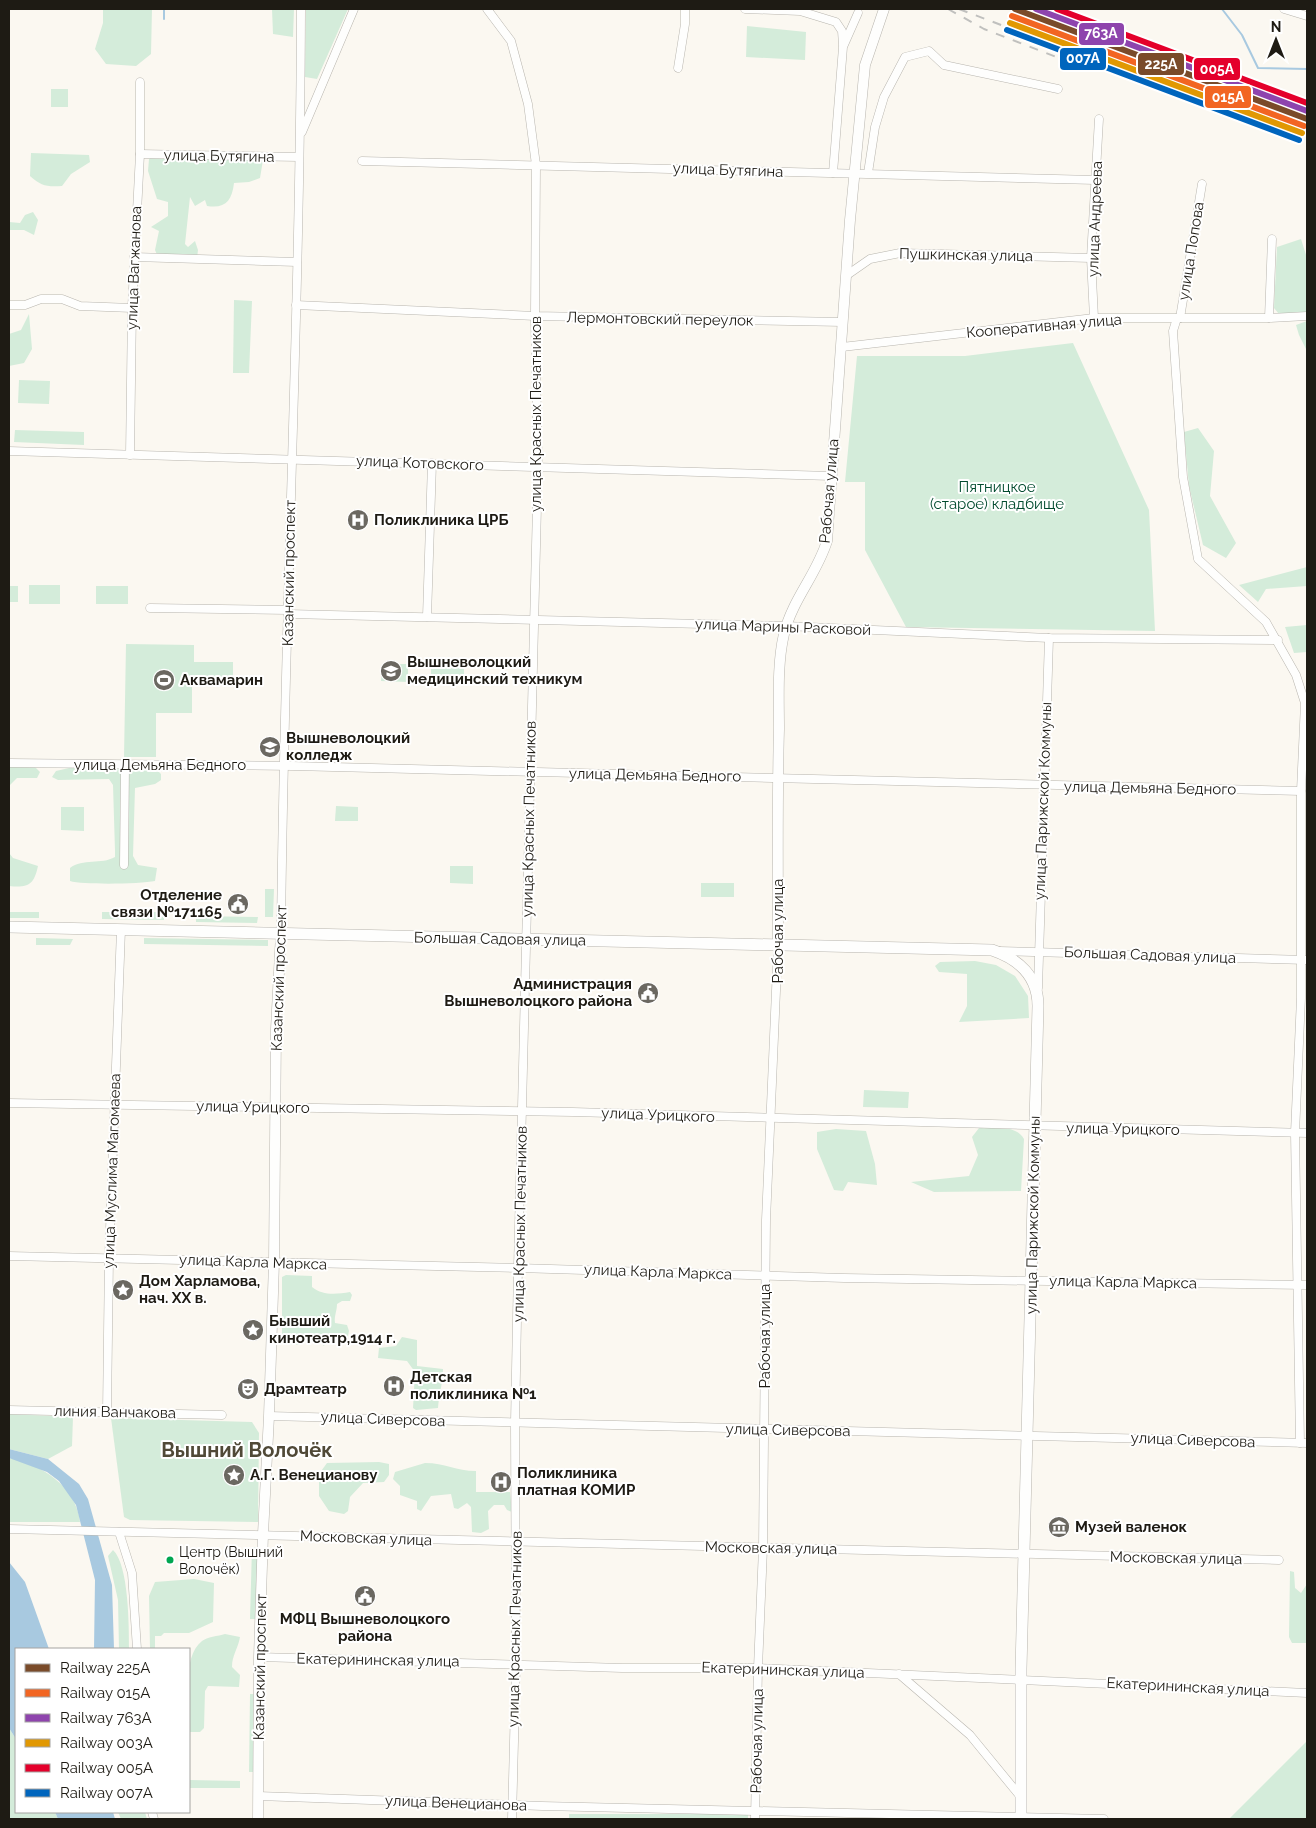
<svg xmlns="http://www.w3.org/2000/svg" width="1316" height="1828" viewBox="0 0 1316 1828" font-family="Raleway,sans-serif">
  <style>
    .green { fill: #d4ecda }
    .water { fill: #a8c9e0 }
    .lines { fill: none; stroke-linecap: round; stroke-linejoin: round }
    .stream { stroke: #a8c9e0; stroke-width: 2 }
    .minor-casing { stroke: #b8b5ae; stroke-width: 9 }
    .major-casing { stroke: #b8b5ae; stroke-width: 11 }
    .highway-casing { stroke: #b8b5ae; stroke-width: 12 }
    .minor { stroke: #fefefd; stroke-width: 8 }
    .major { stroke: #fefefd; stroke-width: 10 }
    .highway { stroke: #fefefd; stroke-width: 11 }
    .rail { stroke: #c0c0be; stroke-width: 2; stroke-dasharray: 9 9; stroke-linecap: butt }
    .rail-1-casing { stroke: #fff; stroke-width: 10 }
    .rail-2-casing { stroke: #fff; stroke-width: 10 }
    .rail-3-casing { stroke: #fff; stroke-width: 10 }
    .rail-4-casing { stroke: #fff; stroke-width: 10 }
    .rail-5-casing { stroke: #fff; stroke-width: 10 }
    .rail-6-casing { stroke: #fff; stroke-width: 10 }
    .rail-1 { stroke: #7a4b2a; stroke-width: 6 }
    .rail-2 { stroke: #f26522; stroke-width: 6 }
    .rail-3 { stroke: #8e44ad; stroke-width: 6 }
    .rail-4 { stroke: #e19802; stroke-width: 6 }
    .rail-5 { stroke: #e4002b; stroke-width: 6 }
    .rail-6 { stroke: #0065bd; stroke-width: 6 }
    .bus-dot { fill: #00a651; stroke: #fff; stroke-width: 2 }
    .labels { text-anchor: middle; stroke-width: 4; stroke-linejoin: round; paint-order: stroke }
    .bus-label { font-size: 14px; fill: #1e1b14; stroke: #fff; text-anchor: start }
    .street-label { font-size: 15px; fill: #1e1b14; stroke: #fff }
    .park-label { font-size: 15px; fill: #014a2e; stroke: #fff }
    .poi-label { font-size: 15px; font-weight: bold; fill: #1e1b14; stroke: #fff; text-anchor: start }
    .district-label { font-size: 20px; font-weight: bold; fill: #504937; stroke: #fff }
    .line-badge { stroke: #fff; stroke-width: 2 }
    .badge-label { font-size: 14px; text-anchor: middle; font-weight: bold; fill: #fff }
  </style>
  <rect width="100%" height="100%" fill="#fbf8f1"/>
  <g class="green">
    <polygon points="103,9 152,9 151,54 136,66 106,64 95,49 103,23"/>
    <polygon points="272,9 294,9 293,37 273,34"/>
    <polygon points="306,9 348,9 317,79 305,77"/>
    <polygon points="747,26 806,32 805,60 746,57"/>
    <rect x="51" y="89" width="17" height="18"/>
    <path d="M31,153L89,155L90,162L71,174L62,186C47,187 41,186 30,176Z"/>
    <path d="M154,156L195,160L202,158L263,160L260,178L249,182L234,183C232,201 225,209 207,206L205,200L195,206L190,197L185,244L188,247L195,241L198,250L197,258L158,257L155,250L159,231L151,227L168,216V202L157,199L148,171L149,159Z"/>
    <polygon points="33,212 38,220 34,235 24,230 9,230 9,222 20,223 25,215"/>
    <polygon points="1301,239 1307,258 1307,310 1306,313 1279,314 1274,308 1277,247"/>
    <polygon points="234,300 252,301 249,373 233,373"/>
    <polygon points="29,314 32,349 24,363 9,366 9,334 21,330"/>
    <polygon points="1307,321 1307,351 1299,335 1296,325"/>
    <polygon points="1073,343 1149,510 1155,631 906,627 865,550 865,482 845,482 857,356 965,356"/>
    <polygon points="19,380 50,381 49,404 18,403"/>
    <polygon points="1198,428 1214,451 1210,496 1236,543 1226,558 1203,545 1189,486 1184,432"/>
    <polygon points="15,430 84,432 84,445 14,442"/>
    <polygon points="1307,567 1307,586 1266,589 1258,602 1239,585"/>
    <rect x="29" y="585" width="31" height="19"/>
    <rect x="9" y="586" width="9" height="16"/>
    <rect x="96" y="586" width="32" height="18"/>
    <polygon points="1307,625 1307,652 1294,653 1285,627"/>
    <polygon points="126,644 194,645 194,662 233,662 233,680 192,680 192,713 156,713 156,757 124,757"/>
    <rect x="431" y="662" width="33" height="20"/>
    <polygon points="382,664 408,664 408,682 381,681"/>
    <polygon points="9,766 35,767 40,772 37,778 17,778 9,786"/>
    <path d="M69,768L156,769L161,774V780L155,784L135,788L133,856L138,865L157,868L155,881C141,884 83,885 70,881V868C83,858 101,865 115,857V851L113,785L109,779L58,780L52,777L56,771Z"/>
    <polygon points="336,806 358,807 358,821 335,821"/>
    <polygon points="61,807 84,807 84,831 61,830"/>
    <path d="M9,853L13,858L38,866C34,885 28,888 9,886Z"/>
    <polygon points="450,866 473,866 473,884 450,883"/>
    <rect x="701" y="883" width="33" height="14"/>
    <polygon points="265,889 274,889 273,917 265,917"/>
    <rect x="9" y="912" width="30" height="6"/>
    <polygon points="102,912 164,912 164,920 102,919"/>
    <polygon points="196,916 258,917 257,923 196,922"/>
    <polygon points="36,938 73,939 70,945 36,945"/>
    <polygon points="144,938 268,940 268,946 144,944"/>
    <polygon points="975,961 996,965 1015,976 1028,996 1029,1018 959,1022 967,1006 967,974 939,972 935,966 940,962"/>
    <polygon points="864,1090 909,1092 908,1108 863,1107"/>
    <path d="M979,1128C994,1129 1016,1124 1024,1139L1021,1191L934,1192L911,1182L969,1176L978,1155L972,1137Z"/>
    <polygon points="836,1129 866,1131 875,1164 877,1185 848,1182 843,1191 834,1190 817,1149 817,1132"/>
    <path d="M286,1275L312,1276V1287C323,1296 337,1294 350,1292L352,1295L350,1301H342L337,1304C337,1311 334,1316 335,1323L347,1325L349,1331L347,1340L338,1343L335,1336L327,1338L324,1346L315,1337H307L298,1345L282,1344V1277Z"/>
    <path d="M402,1337L417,1340V1366L443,1369C443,1383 439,1394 438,1408L416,1410L413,1408L415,1372L407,1361L378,1358L379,1348L396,1346Z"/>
    <polygon points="9,1414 73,1417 72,1446 48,1459 9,1449"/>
    <polygon points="111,1418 252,1422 259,1433 258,1522 130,1520 124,1517"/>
    <path d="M9,1458C42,1464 76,1487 80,1522H9Z"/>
    <polygon points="379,1462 389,1464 389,1475 384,1482 363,1483 350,1497 348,1511 344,1514 329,1511 319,1496 319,1474 327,1463"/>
    <path d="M425,1463C445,1463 456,1471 476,1471V1492H510L512,1512L507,1510L504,1505H494L488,1511L489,1529L481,1533L472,1532L471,1507L467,1503L458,1509L454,1508L451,1494L431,1496L421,1511L417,1509V1501L400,1495V1486L393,1479L395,1472Z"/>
    <polygon points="252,1547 258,1547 256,1619 250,1619"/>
    <path d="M113,1550C129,1565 129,1627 129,1649H119L118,1600L108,1556Z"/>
    <polygon points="1290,1571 1294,1572 1295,1588 1301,1593 1307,1584 1307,1643 1292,1643 1289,1637"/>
    <polygon points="194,1579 214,1583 213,1622 189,1633 164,1633 161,1636 155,1636 155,1649 150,1649 149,1596 155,1582"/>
    <path d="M225,1634L240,1637C238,1649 232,1655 232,1667L240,1675L239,1687L208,1686L205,1691L204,1728L200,1732H189C189,1708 181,1657 202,1641C207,1637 218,1636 225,1634Z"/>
    <polygon points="250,1694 255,1694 254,1772 249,1772"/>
    <polygon points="9,1728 16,1739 16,1812 55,1812 58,1819 9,1819"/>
    <polygon points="1307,1741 1307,1819 1229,1819"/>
    <polygon points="189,1780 240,1781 240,1788 189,1788"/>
    <polygon points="118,1812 145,1812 147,1819 121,1819"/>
    <rect x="569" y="1814" width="179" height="5"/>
  </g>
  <g class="water">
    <polygon points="9,1449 48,1459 79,1484 88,1499 112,1585 114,1649 94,1649 95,1580 76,1505 59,1481 47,1472 9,1458"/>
    <polygon points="9,1562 25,1582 49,1649 16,1649 16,1739 9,1728"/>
    <polygon points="55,1812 113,1812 115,1819 58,1819"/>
  </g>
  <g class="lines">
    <g class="stream">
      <polyline points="164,9 164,19"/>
      <polyline points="1222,9 1242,35 1258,68 1307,69"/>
    </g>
    <g class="minor-casing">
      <g id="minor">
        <polyline points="487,9 511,41 528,104 536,165 535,316 538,466 518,1268 515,1423 516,1664 512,1819"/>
        <polyline points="745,9 800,11 836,22 842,31 843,45"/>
        <polyline points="1284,9 1307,16"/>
        <polyline points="678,68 685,24 685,9"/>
        <polyline points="302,132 354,9"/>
        <polyline points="140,154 299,157"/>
        <polyline points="362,161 1095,180"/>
        <polyline points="833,173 843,47 858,13"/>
        <polyline points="868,173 875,127 884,97 905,57 929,51 944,65 1058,89"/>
        <polyline points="134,257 297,262"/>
        <polyline points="847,275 870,259 900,253 1091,258"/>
        <polyline points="9,305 25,305 41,299 62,299 80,306 132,308"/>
        <polyline points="296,305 535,316 843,322"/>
        <polyline points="1094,318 1091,258 1099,119"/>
        <polyline points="1177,318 1173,331 1183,477 1198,559 1266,622 1296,675 1305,703 1301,791 1301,998 1295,1133 1300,1443"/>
        <polyline points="1180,318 1202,184"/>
        <polyline points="1269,318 1272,239"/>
        <polyline points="842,347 1094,318 1269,318 1307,316"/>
        <polyline points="9,451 831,476"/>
        <polyline points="130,455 132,308 140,154 140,82"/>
        <polyline points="150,608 288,610"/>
        <polyline points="288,614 786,626 1049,638 1278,640"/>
        <polyline points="427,617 432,463"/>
        <polyline points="9,763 293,766 1301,791"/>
        <polyline points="124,865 125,765"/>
        <path d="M281,934C284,625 300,317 301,9"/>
        <polyline points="999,951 1307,960"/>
        <polyline points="1038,988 1049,638"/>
        <polyline points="9,1103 573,1112 1307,1133"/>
        <polyline points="9,1256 518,1268 844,1278 1307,1285"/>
        <polyline points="9,1410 222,1415"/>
        <polyline points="107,1412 109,1257 121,929"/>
        <polyline points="269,1416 1307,1443"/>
        <polyline points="9,1529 1279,1560"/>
        <polyline points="119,1532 132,1573 137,1649"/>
        <polyline points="259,1657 622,1668 758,1668 1307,1693"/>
        <polyline points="899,1674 970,1735 1020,1796"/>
        <polyline points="258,1796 542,1806 1104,1819"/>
        <polyline points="152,1812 154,1819"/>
        <polyline points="755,1819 758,1668 763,1548 766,1220 778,945"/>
      </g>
    </g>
    <g class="major-casing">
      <g id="major">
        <path d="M778,945C778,873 777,801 779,729C779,698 777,664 784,634C792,600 817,574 827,541L850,220L865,65L884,9"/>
        <polyline points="258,1819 259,1657 263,1534 269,1416 274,1262 276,1029 281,934"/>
      </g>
    </g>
    <g class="highway-casing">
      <path id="highway" d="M9,927L992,950C1019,959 1038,977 1038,1006L1021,1669V1819"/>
    </g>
    <use href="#minor" class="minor"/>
    <use href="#major" class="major"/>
    <use href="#highway" class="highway"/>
    <g class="rail">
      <polyline points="948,9 984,29 1085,68"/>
      <polyline points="959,9 1170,89 1252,114"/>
      <polyline points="1047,9 1239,76"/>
      <polyline points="1260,117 1307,139"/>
    </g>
    <g class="rail-1-casing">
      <polyline id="rail-1" points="1015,9 1307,119"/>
    </g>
    <g class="rail-2-casing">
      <polyline id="rail-2" points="1012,16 1304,126"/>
    </g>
    <g class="rail-3-casing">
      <polyline id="rail-3" points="1036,9 1307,111"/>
    </g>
    <g class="rail-4-casing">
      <polyline id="rail-4" points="1010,23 1302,133"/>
    </g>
    <g class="rail-5-casing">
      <polyline id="rail-5" points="1057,9 1307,103"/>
    </g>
    <g class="rail-6-casing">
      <polyline id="rail-6" points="1007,30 1299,140"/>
    </g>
    <use href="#rail-1" class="rail-1"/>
    <use href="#rail-2" class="rail-2"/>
    <use href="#rail-3" class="rail-3"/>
    <use href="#rail-4" class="rail-4"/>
    <use href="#rail-5" class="rail-5"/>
    <use href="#rail-6" class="rail-6"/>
  </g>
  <defs>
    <g id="hospital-disc" transform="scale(1.125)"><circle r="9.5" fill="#6b6861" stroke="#fff"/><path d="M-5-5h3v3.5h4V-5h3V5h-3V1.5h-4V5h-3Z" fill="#fff"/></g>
    <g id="university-disc" transform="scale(1.125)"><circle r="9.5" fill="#6b6861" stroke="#fff"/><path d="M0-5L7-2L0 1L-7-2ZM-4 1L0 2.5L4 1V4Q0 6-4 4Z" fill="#fff"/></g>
    <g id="stadium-disc" transform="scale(1.125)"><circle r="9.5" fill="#6b6861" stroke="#fff"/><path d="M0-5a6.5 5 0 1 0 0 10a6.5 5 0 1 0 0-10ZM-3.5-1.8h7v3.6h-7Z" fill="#fff"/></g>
    <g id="civic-disc" transform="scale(1.125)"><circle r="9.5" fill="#6b6861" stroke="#fff"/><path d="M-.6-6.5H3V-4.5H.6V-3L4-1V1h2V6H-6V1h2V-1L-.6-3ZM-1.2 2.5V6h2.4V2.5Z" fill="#fff"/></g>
    <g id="sight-disc" transform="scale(1.125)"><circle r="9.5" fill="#6b6861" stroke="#fff"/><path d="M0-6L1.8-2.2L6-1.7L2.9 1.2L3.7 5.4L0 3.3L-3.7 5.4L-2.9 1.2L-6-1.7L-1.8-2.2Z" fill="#fff"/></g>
    <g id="theatre-disc" transform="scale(1.125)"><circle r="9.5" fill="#6b6861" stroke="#fff"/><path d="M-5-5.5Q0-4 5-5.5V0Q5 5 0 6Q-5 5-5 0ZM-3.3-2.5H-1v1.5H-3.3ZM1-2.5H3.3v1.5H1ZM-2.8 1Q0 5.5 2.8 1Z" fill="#fff"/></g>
    <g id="museum-disc" transform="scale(1.125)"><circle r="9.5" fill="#6b6861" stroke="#fff"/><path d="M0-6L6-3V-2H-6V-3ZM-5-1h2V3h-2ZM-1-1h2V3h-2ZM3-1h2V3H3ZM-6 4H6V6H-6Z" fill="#fff"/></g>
  </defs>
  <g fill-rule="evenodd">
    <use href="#hospital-disc" x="358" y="520"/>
    <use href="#university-disc" x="391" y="671"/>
    <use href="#stadium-disc" x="164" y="680"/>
    <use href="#university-disc" x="270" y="747"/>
    <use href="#civic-disc" x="238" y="904"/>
    <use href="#civic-disc" x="648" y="993"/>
    <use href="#sight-disc" x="123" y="1290"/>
    <use href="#sight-disc" x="253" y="1330"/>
    <use href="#hospital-disc" x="394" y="1386"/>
    <use href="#theatre-disc" x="248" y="1389"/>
    <use href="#sight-disc" x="234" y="1475"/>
    <use href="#hospital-disc" x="501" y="1482"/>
    <use href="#museum-disc" x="1059" y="1527"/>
    <use href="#civic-disc" x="365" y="1596"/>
  </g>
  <circle class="bus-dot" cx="170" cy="1560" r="4.5"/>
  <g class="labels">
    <g class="bus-label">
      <text x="179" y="1557">Центр (Вышний<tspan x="179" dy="17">Волочёк)</tspan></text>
    </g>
    <g class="street-label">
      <text transform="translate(219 156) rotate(1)" y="5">улица Бутягина</text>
      <text transform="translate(728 170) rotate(2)" y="5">улица Бутягина</text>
      <text transform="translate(1095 219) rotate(-88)" y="5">улица Андреева</text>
      <text transform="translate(1191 251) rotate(-81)" y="5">улица Попова</text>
      <text transform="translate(966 255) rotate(1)" y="5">Пушкинская улица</text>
      <text transform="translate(134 268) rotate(-88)" y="5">улица Вагжанова</text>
      <text transform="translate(660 319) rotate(1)" y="5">Лермонтовский переулок</text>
      <text transform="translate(1044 326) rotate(-5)" y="5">Кооперативная улица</text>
      <text transform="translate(536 414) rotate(-90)" y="5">улица Красных Печатников</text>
      <text transform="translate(420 463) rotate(2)" y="5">улица Котовского</text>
      <text transform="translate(829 491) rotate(-85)" y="5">Рабочая улица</text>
      <text transform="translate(289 573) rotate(-89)" y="5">Казанский проспект</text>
      <text transform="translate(783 627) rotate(2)" y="5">улица Марины Расковой</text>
      <text x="160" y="770">улица Демьяна Бедного</text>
      <text transform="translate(655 775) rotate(1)" y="5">улица Демьяна Бедного</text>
      <text transform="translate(1150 788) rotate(1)" y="5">улица Демьяна Бедного</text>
      <text transform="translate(1043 801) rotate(-88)" y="5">улица Парижской Коммуны</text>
      <text transform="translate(529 819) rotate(-89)" y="5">улица Красных Печатников</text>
      <text transform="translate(778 931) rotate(-90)" y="5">Рабочая улица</text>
      <text transform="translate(500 939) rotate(1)" y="5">Большая Садовая улица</text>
      <text transform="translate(1150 955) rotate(2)" y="5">Большая Садовая улица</text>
      <text transform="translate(279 978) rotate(-88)" y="5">Казанский проспект</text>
      <text transform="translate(253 1107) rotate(1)" y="5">улица Урицкого</text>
      <text transform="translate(658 1115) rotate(2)" y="5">улица Урицкого</text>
      <text transform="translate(1123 1129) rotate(1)" y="5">улица Урицкого</text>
      <text transform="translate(112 1171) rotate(-88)" y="5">улица Муслима Магомаева</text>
      <text transform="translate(1033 1215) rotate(-89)" y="5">улица Парижской Коммуны</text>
      <text transform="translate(520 1224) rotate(-89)" y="5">улица Красных Печатников</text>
      <text transform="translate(253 1262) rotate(2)" y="5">улица Карла Маркса</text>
      <text transform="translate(658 1272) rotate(2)" y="5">улица Карла Маркса</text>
      <text transform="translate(1123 1282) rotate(1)" y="5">улица Карла Маркса</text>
      <text transform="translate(765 1336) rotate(-90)" y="5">Рабочая улица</text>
      <text transform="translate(115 1412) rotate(1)" y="5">линия Ванчакова</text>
      <text transform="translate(383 1419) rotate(2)" y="5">улица Сиверсова</text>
      <text transform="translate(788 1430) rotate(1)" y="5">улица Сиверсова</text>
      <text transform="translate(1193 1440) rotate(2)" y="5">улица Сиверсова</text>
      <text transform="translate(366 1538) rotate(2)" y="5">Московская улица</text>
      <text transform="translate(771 1548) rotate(1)" y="5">Московская улица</text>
      <text transform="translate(1176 1558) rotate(1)" y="5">Московская улица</text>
      <text transform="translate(515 1629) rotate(-89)" y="5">улица Красных Печатников</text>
      <text transform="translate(378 1660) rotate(1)" y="5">Екатерининская улица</text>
      <text transform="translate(260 1667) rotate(-89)" y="5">Казанский проспект</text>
      <text transform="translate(783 1670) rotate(2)" y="5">Екатерининская улица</text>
      <text transform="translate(1188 1687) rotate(3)" y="5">Екатерининская улица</text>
      <text transform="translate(757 1741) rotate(-89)" y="5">Рабочая улица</text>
      <text transform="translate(456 1803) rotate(2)" y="5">улица Венецианова</text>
    </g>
    <g class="park-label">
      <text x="997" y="492">Пятницкое<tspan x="997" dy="17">(старое) кладбище</tspan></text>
    </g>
    <g class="poi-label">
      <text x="374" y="525">Поликлиника ЦРБ</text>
      <text x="407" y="667">Вышневолоцкий<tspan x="407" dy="17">медицинский техникум</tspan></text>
      <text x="180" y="685">Аквамарин</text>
      <text x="286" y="743">Вышневолоцкий<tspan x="286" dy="17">колледж</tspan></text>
      <text x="222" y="900" text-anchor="end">Отделение<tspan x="222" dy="17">связи №171165</tspan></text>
      <text x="632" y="989" text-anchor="end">Администрация<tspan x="632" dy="17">Вышневолоцкого района</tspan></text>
      <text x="139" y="1286">Дом Харламова,<tspan x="139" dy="17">нач. XX в.</tspan></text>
      <text x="269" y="1326">Бывший<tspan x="269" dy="17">кинотеатр,1914 г.</tspan></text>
      <text x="410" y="1382">Детская<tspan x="410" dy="17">поликлиника №1</tspan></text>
      <text x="264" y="1394">Драмтеатр</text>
      <text x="517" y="1478">Поликлиника<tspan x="517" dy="17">платная КОМИР</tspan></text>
      <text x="250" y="1480">А.Г. Венецианову</text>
      <text x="1075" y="1532">Музей валенок</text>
      <text x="365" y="1624" text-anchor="middle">МФЦ Вышневолоцкого<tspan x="365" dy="17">района</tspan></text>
    </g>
    <g class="district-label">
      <text x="247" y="1457">Вышний Волочёк</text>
    </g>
  </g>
  <g class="line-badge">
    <rect x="1078" y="22" width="47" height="24" rx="5" fill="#8e44ad"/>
    <rect x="1059" y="47" width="48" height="24" rx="5" fill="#0065bd"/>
    <rect x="1137" y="52" width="48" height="24" rx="5" fill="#7a4b2a"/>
    <rect x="1193" y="57" width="48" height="24" rx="5" fill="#e4002b"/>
    <rect x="1204" y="85" width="48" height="24" rx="5" fill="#f26522"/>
  </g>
  <g class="badge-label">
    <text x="1101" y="38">763А</text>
    <text x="1083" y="63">007А</text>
    <text x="1161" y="69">225А</text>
    <text x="1217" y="74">005А</text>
    <text x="1228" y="102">015А</text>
  </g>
  <rect width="1316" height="1828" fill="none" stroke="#1e1b14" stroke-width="20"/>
  <rect x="15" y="1648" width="175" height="165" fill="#ffffff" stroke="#a5a4a1"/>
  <rect x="25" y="1664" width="25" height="8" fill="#7a4b2a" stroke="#a5a4a1"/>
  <text x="60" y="1673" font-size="15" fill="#1e1b14">Railway 225А</text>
  <rect x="25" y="1689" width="25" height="8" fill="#f26522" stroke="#a5a4a1"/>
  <text x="60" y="1698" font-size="15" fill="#1e1b14">Railway 015А</text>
  <rect x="25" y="1714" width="25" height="8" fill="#8e44ad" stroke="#a5a4a1"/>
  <text x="60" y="1723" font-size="15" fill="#1e1b14">Railway 763А</text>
  <rect x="25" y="1739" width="25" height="8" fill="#e19802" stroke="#a5a4a1"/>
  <text x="60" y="1748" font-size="15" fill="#1e1b14">Railway 003А</text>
  <rect x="25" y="1764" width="25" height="8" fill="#e4002b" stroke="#a5a4a1"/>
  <text x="60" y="1773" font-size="15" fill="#1e1b14">Railway 005А</text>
  <rect x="25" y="1789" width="25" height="8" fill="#0065bd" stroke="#a5a4a1"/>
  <text x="60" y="1798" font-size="15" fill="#1e1b14">Railway 007А</text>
  <g transform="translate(1276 40)" stroke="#ffffff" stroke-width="4" paint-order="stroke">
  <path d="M0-4L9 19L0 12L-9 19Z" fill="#1e1b14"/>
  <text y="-8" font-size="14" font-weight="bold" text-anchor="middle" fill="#1e1b14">N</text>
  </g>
</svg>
